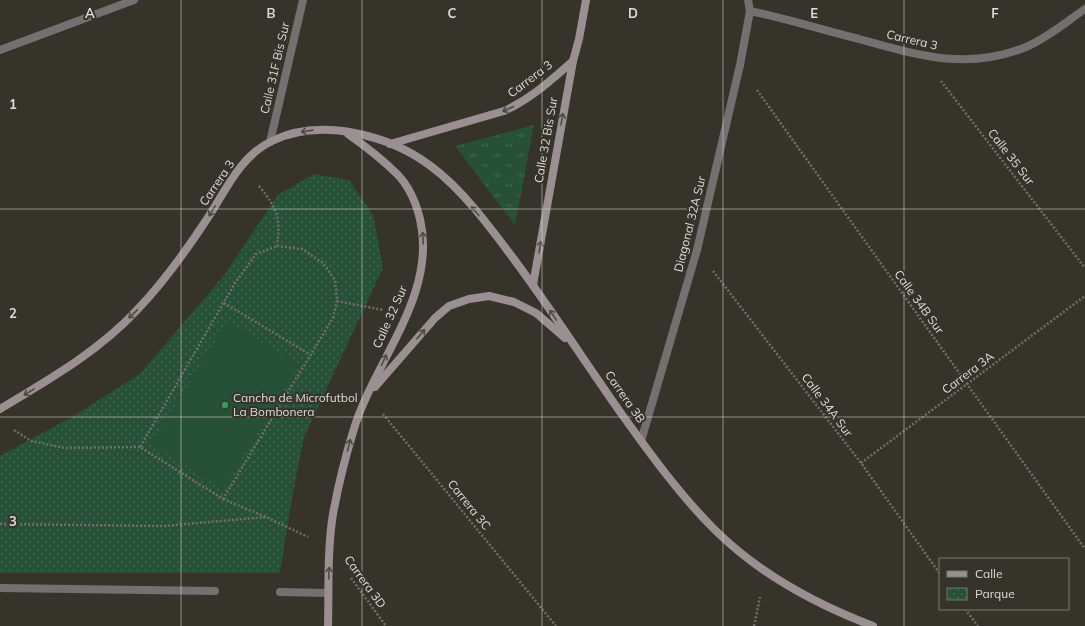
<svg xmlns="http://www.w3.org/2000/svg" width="1085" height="626" viewBox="0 0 1085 626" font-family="Mulish,sans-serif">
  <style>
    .grass { fill: url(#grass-tufts) }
    .park { fill: url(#park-dots) }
    .pitch { fill: #265037 }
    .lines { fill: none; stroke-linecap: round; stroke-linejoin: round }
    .path { stroke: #706e66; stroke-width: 2.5; stroke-dasharray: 2 2; stroke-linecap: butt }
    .lane { stroke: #756f70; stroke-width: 8 }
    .street { stroke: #756f70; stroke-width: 8 }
    .secondary { stroke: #9a9092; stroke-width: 8 }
    .oneway { stroke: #4f4b44 }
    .grid { fill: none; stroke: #deddd7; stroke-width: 1; stroke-opacity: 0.55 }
    .leisure-dot { fill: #2e9e5b; stroke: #36342a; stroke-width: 1.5 }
    .labels { text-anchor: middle; stroke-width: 4; stroke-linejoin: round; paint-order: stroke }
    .street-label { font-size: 12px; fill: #deddd7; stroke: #36342a }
    .poi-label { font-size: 12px; fill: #deddd7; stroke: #36342a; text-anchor: start }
    .grid-label { font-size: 13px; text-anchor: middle; font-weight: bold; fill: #deddd7; stroke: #36342a; stroke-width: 4; stroke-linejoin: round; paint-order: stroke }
  </style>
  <defs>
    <pattern id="grass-tufts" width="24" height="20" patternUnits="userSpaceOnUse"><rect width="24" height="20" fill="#265037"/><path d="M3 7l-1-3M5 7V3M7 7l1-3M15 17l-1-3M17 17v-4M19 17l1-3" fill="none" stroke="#456953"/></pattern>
    <pattern id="park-dots" width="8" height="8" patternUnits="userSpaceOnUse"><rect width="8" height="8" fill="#265037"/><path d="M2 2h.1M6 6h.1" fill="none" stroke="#456953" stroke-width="1.8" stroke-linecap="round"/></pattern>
  </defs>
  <rect width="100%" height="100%" fill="#36342a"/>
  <polygon class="grass" points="534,125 515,225 455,146"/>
  <polygon class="park" points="314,174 349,180 373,215 383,268 304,437 290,509 280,573 0,573 0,456 74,416 141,373 225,274 278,195"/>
  <polygon class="pitch" points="228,321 299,365 223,489 151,444"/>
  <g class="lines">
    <g class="path">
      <polyline points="941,81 1085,268"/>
      <polyline points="757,90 1085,549"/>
      <path d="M259,186C277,208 281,218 277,246"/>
      <polygon points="277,246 302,249 323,263 335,280 337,301 333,318 223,499 140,447 235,283 256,254"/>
      <polyline points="713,271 861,463 940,574"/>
      <polyline points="337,301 383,310"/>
      <polyline points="224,303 311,355"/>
      <polyline points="383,414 556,626"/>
      <polyline points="14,430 31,441 65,448 140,447"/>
      <polyline points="861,463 1085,296"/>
      <polyline points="223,499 266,517 308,537"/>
      <polyline points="0,524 164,526 266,517"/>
      <polyline points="351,578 386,626"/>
      <polyline points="965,609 978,626"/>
      <polyline points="754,626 760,597"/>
    </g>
    <g class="lane">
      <polyline points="0,588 215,591"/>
      <polyline points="280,592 328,593"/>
    </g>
    <g class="street">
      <path d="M750,11C787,19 823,30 859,39C917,55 967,71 1026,47C1047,38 1066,22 1085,9"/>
      <polyline points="0,50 134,0"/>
      <polyline points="270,142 303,0"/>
      <polyline points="641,441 697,250 740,65 750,11 748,0"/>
    </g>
    <g class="secondary">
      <path d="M390,144L504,111C531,99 551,80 573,61"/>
      <polyline points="533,285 573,61 579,39 586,0"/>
      <polyline points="375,387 435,318 449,306 469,299 489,296 514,302 536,313 565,338"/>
      <path d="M0,409C48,380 98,352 137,310C163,283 186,251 207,219C225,192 240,156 272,141C321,117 390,135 432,167C464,191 492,230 516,262C553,312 587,365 623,416C651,455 680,495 714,529C758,573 815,604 873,626"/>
      <path d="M328,626C329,589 327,551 333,514C338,487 345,458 353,432C373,362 438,296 420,219C416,203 409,186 397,174C382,159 365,146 348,134"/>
    </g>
  </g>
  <defs><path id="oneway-shaft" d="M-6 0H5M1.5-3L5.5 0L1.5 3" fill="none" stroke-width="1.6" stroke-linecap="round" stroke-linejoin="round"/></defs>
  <g class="oneway">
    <use href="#oneway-shaft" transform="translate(508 109) rotate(156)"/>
    <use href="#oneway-shaft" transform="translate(562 119) rotate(-80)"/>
    <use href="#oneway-shaft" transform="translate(307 131) rotate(172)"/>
    <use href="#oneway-shaft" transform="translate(212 211) rotate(122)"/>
    <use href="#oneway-shaft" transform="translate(475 211) rotate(-130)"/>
    <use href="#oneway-shaft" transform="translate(423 238) rotate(-92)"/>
    <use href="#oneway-shaft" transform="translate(540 247) rotate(-80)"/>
    <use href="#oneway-shaft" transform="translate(133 314) rotate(136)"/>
    <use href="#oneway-shaft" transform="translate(553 315) rotate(-124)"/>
    <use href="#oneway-shaft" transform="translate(421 334) rotate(-49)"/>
    <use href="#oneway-shaft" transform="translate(384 360) rotate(-65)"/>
    <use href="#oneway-shaft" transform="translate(29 392) rotate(149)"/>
    <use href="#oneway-shaft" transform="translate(349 445) rotate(-76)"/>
    <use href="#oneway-shaft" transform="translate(329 573) rotate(-88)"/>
  </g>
  <path class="grid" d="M181,0V626M362,0V626M542,0V626M723,0V626M904,0V626M0,209H1085M0,417H1085"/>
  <circle class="leisure-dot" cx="225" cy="405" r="4"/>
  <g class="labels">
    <g class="street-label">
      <text transform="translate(912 40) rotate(13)" y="4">Carrera 3</text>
      <text transform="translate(275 68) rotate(-77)" y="4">Calle 31F Bis Sur</text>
      <text transform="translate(530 79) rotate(-37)" y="4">Carrera 3</text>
      <text transform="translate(546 140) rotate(-80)" y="4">Calle 32 Bis Sur</text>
      <text transform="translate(1011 157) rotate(52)" y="4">Calle 35 Sur</text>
      <text transform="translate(217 183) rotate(-56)" y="4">Carrera 3</text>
      <text transform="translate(690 224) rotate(-76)" y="4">Diagonal 32A Sur</text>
      <text transform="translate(919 302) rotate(54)" y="4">Calle 34B Sur</text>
      <text transform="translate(390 317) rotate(-66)" y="4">Calle 32 Sur</text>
      <text transform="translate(968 373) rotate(-37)" y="4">Carrera 3A</text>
      <text transform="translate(625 397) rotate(55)" y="4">Carrera 3B</text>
      <text transform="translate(827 405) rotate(53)" y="4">Calle 34A Sur</text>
      <text transform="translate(469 505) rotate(51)" y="4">Carrera 3C</text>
      <text transform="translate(365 582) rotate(54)" y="4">Carrera 3D</text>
    </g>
    <g class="poi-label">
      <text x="233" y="402">Cancha de Microfutbol<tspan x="233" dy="14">La Bombonera</tspan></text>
    </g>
  </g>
  <g class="grid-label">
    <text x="90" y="18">A</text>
    <text x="271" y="18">B</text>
    <text x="452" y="18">C</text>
    <text x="633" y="18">D</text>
    <text x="814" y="18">E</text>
    <text x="995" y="18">F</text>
    <text x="13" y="109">1</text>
    <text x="13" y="318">2</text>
    <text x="13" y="526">3</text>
  </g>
  <rect x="939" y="558" width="130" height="52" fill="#36342a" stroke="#79786f"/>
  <rect x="947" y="571" width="20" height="6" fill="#9a9092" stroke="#79786f"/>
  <text x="975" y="578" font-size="12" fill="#deddd7">Calle</text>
  <rect x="947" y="588" width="20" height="12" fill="url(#park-dots)" stroke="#79786f"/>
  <text x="975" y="598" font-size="12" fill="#deddd7">Parque</text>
</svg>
